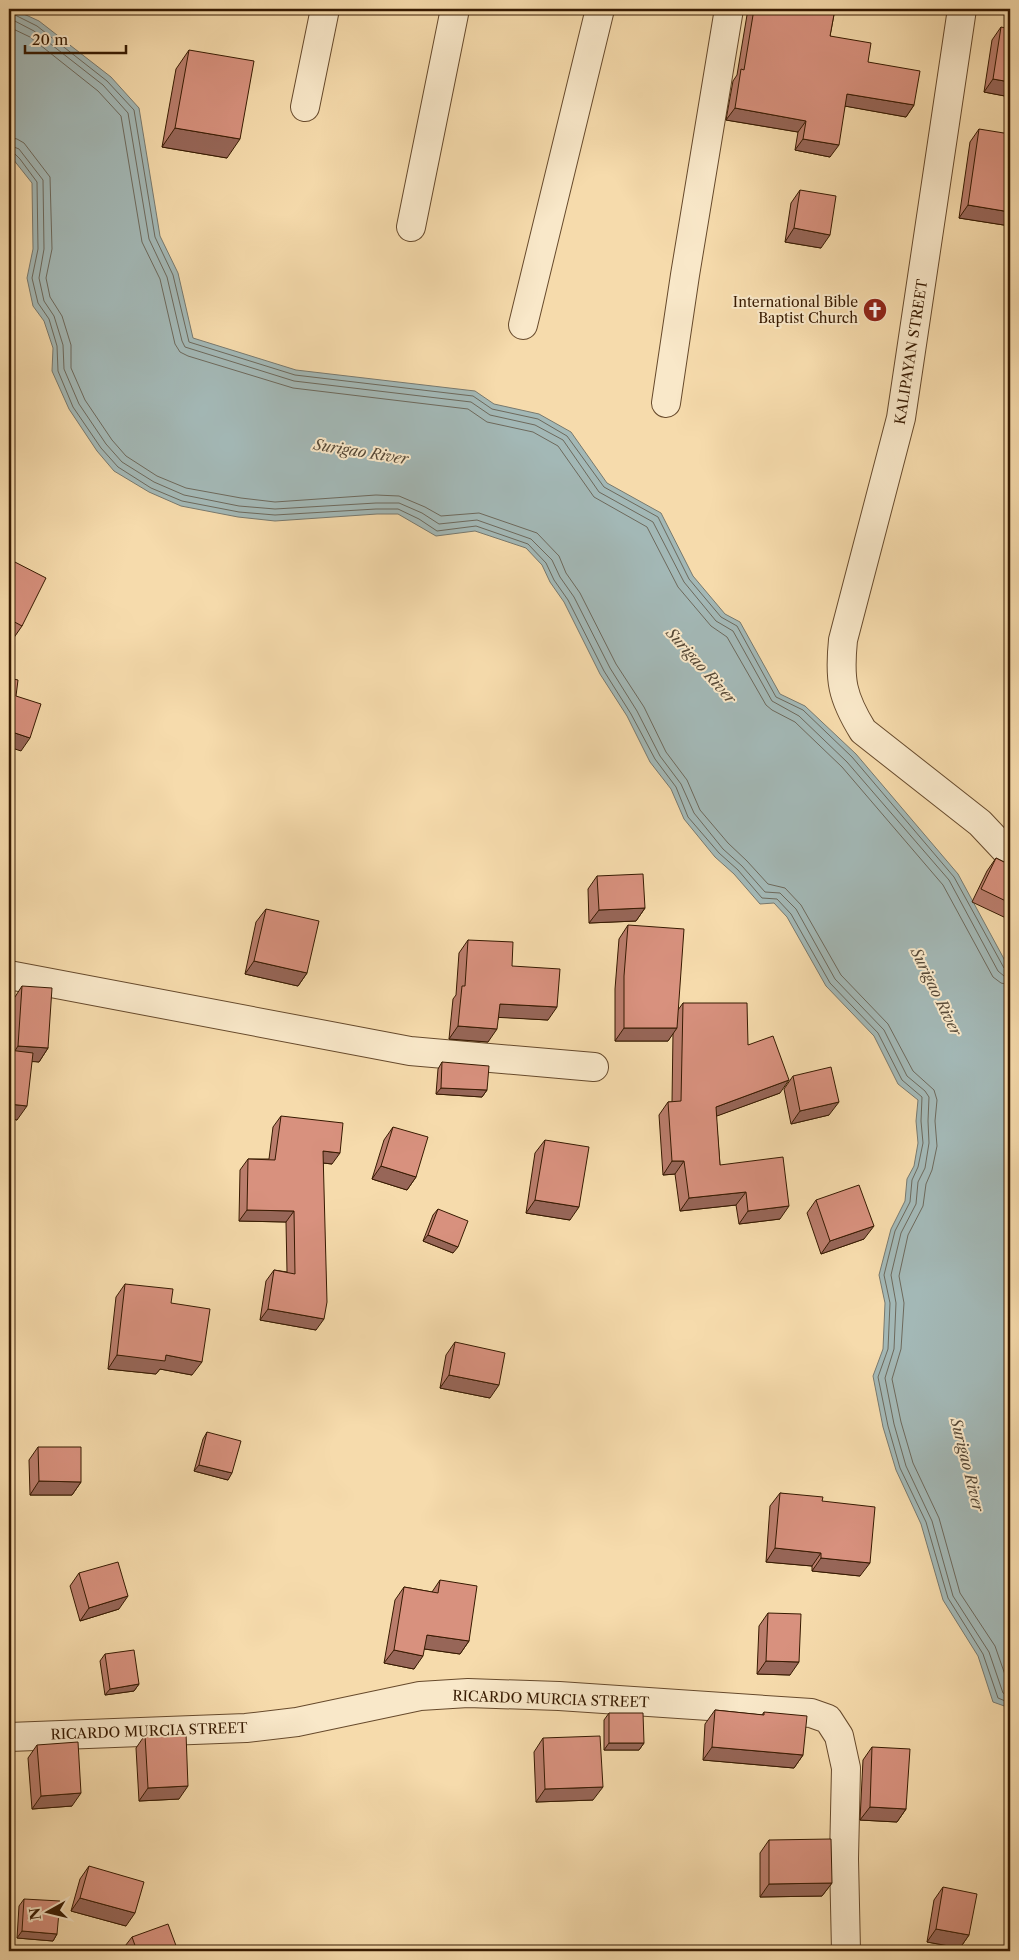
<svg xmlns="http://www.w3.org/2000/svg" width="1019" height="1960" viewBox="0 0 1019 1960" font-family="'Libre Caslon Text',serif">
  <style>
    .water { fill: #a3b8b6; stroke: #78796e }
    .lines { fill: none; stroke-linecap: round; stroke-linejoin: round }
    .shore { stroke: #6d695c; stroke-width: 1 }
    .minor-casing { stroke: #674a2c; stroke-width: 30 }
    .minor { stroke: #f9e8c9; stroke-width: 28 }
    .wall { fill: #ba7d6c; stroke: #371a01 }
    .shaded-wall { fill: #976658; stroke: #371a01 }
    .building { fill: #d8917e; stroke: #371a01 }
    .labels { text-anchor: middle; stroke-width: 4; stroke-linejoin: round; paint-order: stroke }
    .poi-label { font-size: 14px; fill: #371a01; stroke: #f9e8c9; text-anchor: end }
    .street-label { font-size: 14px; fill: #371a01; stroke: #f9e8c9 }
    .water-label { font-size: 15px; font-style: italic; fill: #574937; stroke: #f9e8c9 }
  </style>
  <rect width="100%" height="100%" fill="#f6dbac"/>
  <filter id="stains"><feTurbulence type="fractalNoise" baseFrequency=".004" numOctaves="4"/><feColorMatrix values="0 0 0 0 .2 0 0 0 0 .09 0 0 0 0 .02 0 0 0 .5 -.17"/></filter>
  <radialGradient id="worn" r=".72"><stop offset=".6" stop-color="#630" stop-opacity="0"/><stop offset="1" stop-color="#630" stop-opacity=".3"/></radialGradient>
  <polygon class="water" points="9,9 13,9 39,21 111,77 139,108 160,236 178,273 193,338 296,370 475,391 494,404 539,414 571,432 607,483 661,513 693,576 725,614 740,622 780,694 805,706 856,754 958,874 1010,970 1010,1708 993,1702 978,1656 943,1600 921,1524 896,1470 883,1427 873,1376 883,1349 885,1303 879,1275 891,1229 905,1201 907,1179 914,1166 918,1143 916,1121 918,1100 898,1084 874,1036 826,986 787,917 774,903 760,904 734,874 715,857 684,819 671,789 650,762 627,716 600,674 564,602 550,582 542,565 526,548 475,531 436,536 398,514 377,514 275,521 238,517 181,506 149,492 114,471 97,451 69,409 52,371 53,348 44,321 33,306 27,278 33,249 32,183 9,154"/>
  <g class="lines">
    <g class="shore">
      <polyline points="13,9 15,15 37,26 107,81 134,110 155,237 173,275 189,342 295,375 473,396 492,409 538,419 567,436 604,487 658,517 689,579 721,617 737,626 776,697 803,710 852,757 954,877 1004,968 1010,971"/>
      <polyline points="9,18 34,31 103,85 128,113 149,239 167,277 182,341 185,347 294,381 471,402 490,415 535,425 563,440 599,492 653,522 684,582 716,621 733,631 772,701 799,716 847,762 949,880 998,971 1004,976 1010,977"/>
      <polyline points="9,27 30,37 98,91 121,116 142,242 160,279 175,344 180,352 188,356 293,388 468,409 487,422 533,432 558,446 594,497 647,527 678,587 711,626 727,637 766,705 772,710 795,722 842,767 943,885 993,977 1001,983 1010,985"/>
      <polyline points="9,137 17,139 24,143 50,177 52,249 46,278 50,297 62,316 71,345 71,368 85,400 112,440 126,456 157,476 186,488 241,498 275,502 376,495 399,496 425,507 441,516 479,513 537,533 559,556 566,573 580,593 616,664 644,707 666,752 687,780 700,810 728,843 747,861 768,884 785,888 801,905 841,975 888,1024 913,1071 934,1090 937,1100 935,1121 937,1146 932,1170 926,1184 923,1206 908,1235 899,1276 904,1303 901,1349 892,1379 901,1422 913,1463 939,1518 960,1593 995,1646 1010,1689"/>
      <polyline points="9,145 19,149 43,180 44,249 39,278 44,301 54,316 63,345 64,369 79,404 106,444 122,462 154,482 184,495 239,506 275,509 376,503 399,503 422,513 439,524 477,520 531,539 552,560 560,577 574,597 610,668 637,711 660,756 681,784 694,813 723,849 742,866 765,892 780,893 796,909 835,979 884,1030 907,1076 925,1091 929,1097 928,1121 929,1143 925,1168 918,1182 916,1204 901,1233 891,1275 896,1303 894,1349 885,1378 894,1424 906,1466 932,1521 953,1596 989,1652 1003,1693 1010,1697"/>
      <polyline points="9,151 13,152 20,159 37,182 38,249 32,278 38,303 49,319 57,346 58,371 73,407 101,448 118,467 151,488 182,501 239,512 275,515 376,509 398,509 419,519 437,531 476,526 528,544 546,563 554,580 568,600 604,671 631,714 655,759 676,787 688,817 719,853 738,870 762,898 777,899 791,914 830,983 878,1033 902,1080 922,1097 921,1121 923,1143 918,1167 912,1180 910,1202 895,1231 884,1275 890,1303 888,1349 878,1377 888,1426 900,1468 926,1522 948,1598 983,1654 998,1698 1010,1703"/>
    </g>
    <g class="minor-casing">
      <g id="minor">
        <path d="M962,9L901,418L843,640C839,680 842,697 863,731L980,823L1010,855"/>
        <polyline points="305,107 325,9"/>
        <polyline points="411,227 455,9"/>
        <polyline points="523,325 600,9"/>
        <polyline points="666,403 685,275 729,9"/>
        <polyline points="9,975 410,1051 594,1067"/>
        <polyline points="9,1737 246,1728 297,1722 420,1696 468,1693 559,1696 811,1713 828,1719 839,1736 846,1768 844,1859 846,1951"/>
      </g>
    </g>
    <use href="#minor" class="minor"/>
  </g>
  <g class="wall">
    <polygon points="748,9 835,9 830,36 868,62 914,105 906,117 845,106 830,157 795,150 798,132 726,120 733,81 737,75"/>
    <polygon points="1001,27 1010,97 984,92 992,40"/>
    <polygon points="189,50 227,158 162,147 176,69"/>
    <polygon points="979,129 1010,226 959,218 970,142"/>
    <polygon points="800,190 821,248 785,242 791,203"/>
    <polygon points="9,559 22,626 13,639 9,637"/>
    <polygon points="996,858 1010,865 1010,912 1006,918 972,902 987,871"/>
    <polygon points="597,876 645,908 636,921 589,923 588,889"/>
    <polygon points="266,909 307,973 298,986 245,974 256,922"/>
    <polygon points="628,925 678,1010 683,1003 748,1045 780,1093 716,1116 720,1165 780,1219 739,1224 736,1205 680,1211 675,1174 663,1175 659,1115 668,1102 672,1102 673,1033 668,1041 615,1041 615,989 619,939"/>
    <polygon points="468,940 512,966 548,1020 499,1017 488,1042 449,1039 453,999 456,995 459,953"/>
    <polygon points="22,986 48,1048 39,1062 32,1061 17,1120 9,1118 9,1050 10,1050 13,1000"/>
    <polygon points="442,1062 487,1090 482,1097 436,1094 438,1069"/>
    <polygon points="793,1076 829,1115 791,1124 784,1089"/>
    <polygon points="281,1116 332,1164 323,1163 316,1330 260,1320 266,1281 274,1270 287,1272 286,1222 239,1221 240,1170 248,1159 269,1159 273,1127"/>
    <polygon points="393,1127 416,1177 407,1190 372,1179 384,1140"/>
    <polygon points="545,1140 570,1220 526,1213 535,1153"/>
    <polygon points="816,1200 864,1239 821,1254 807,1213"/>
    <polygon points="438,1209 453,1253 423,1241 433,1215"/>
    <polygon points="125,1284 171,1303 192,1375 160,1369 156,1374 108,1369 116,1297"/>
    <polygon points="455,1342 490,1398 440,1388 446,1355"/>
    <polygon points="207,1432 228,1480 194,1471 203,1439"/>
    <polygon points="38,1447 81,1482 72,1495 30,1495 29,1460"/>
    <polygon points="780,1493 822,1501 860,1576 812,1571 812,1566 766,1562 770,1506"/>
    <polygon points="79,1573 119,1609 80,1621 70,1586"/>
    <polygon points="440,1580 469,1641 460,1654 424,1649 414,1669 384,1663 395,1600 404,1587 432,1592"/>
    <polygon points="768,1613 790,1675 757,1674 759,1626"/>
    <polygon points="105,1654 139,1684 134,1691 105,1695 100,1661"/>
    <polygon points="715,1710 762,1715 764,1712 803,1755 794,1768 703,1760 705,1724"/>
    <polygon points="609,1713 644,1743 639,1750 604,1750 604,1720"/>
    <polygon points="145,1735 179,1799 139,1801 136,1748"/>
    <polygon points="543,1738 593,1800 536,1802 534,1752"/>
    <polygon points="37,1745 72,1806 32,1809 28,1758"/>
    <polygon points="872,1747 906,1809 897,1822 860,1820 863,1760"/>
    <polygon points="769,1840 832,1883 822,1896 760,1897 760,1853"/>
    <polygon points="89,1866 126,1926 71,1911 80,1879"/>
    <polygon points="943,1887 969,1935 960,1948 927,1942 934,1900"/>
    <polygon points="24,1899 57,1934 53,1941 17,1938 19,1906"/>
    <polygon points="132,1937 178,1951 123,1951 122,1950"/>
  </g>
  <g class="shaded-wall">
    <polygon points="993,79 1010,82 1010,97 984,92"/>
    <polygon points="847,94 914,105 906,117 839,105"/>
    <polygon points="735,108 806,121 798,132 726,120"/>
    <polygon points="175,128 240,139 227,158 162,147"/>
    <polygon points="803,139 839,145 830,157 795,150"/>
    <polygon points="968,205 1010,212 1010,226 959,218"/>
    <polygon points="794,228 830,235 821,248 785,242"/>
    <polygon points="12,732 30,738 21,751 9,747"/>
    <polygon points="645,908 636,921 589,923 599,910"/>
    <polygon points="254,961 307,973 298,986 245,974"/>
    <polygon points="500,1004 557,1007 548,1020 491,1017"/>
    <polygon points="458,1026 497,1029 488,1042 449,1039"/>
    <polygon points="624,1028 677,1028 668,1041 615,1041"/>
    <polygon points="18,1046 48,1048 39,1062 9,1060"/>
    <polygon points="789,1080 780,1093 706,1120 716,1107"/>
    <polygon points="441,1088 487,1090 482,1097 436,1094"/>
    <polygon points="839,1102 829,1115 791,1124 800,1111"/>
    <polygon points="9,1104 27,1106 17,1120 9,1118"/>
    <polygon points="323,1151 340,1153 332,1164 315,1162"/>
    <polygon points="672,1161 684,1161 675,1174 663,1175"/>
    <polygon points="381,1166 416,1177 407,1190 372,1179"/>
    <polygon points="746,1192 736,1205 680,1211 689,1198"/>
    <polygon points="535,1200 579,1207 570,1220 526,1213"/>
    <polygon points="789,1206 780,1219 739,1224 748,1211"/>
    <polygon points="247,1210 294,1211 286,1222 239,1221"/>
    <polygon points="874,1226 864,1239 821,1254 830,1241"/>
    <polygon points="428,1235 458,1247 453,1253 423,1241"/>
    <polygon points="268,1309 324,1319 316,1330 260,1320"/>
    <polygon points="117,1355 166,1355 202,1362 192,1375 160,1369 156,1374 108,1369"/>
    <polygon points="449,1375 499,1385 490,1398 440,1388"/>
    <polygon points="199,1465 232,1473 228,1480 194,1471"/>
    <polygon points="39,1481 81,1482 72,1495 30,1495"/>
    <polygon points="775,1548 821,1553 812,1566 766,1562"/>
    <polygon points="821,1558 870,1563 860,1576 812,1571"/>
    <polygon points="128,1596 119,1609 80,1621 89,1608"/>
    <polygon points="427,1635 469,1641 460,1654 418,1648"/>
    <polygon points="394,1650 423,1656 414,1669 384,1663"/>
    <polygon points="766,1661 799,1662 790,1675 757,1674"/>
    <polygon points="139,1684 134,1691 105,1695 110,1689"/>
    <polygon points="609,1743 644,1743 639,1750 604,1750"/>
    <polygon points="712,1747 803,1755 794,1768 703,1760"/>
    <polygon points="188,1786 179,1799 139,1801 148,1788"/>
    <polygon points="603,1787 593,1800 536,1802 545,1789"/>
    <polygon points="81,1793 72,1806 32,1809 41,1796"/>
    <polygon points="870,1807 906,1809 897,1822 860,1820"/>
    <polygon points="832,1883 822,1896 760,1897 769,1884"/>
    <polygon points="80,1898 135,1913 126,1926 71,1911"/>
    <polygon points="936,1929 969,1935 960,1948 927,1942"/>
    <polygon points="22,1931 57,1934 53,1941 17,1938"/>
  </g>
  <g class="building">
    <polygon points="754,9 835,9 830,36 871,43 868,62 920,71 914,105 847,94 839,145 803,139 806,121 735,108 741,69 744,70"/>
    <polygon points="1001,27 1010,29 1010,82 993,79"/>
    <polygon points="189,50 254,61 240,139 175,128"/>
    <polygon points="979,129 1010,134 1010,212 968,205"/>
    <polygon points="800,190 836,196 830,235 794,228"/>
    <polygon points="9,559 46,578 22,626 9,619"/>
    <polygon points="9,678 18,680 16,696 41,704 30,738 12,732 9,761"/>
    <polygon points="996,858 1010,865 1010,903 981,889"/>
    <polygon points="643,874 645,908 599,910 597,876"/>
    <polygon points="266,909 319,921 307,973 254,961"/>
    <polygon points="628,925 684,929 677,1028 624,1028 624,976"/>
    <polygon points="468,940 513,942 512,966 560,969 557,1007 500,1004 497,1029 458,1026 462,986 465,986"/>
    <polygon points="22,986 52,988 48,1048 18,1046"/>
    <polygon points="683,1003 747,1003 748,1045 773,1036 789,1080 716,1107 720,1165 783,1157 789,1206 748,1211 746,1192 689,1198 684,1161 672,1161 668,1102 681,1101"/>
    <polygon points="9,1050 33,1053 27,1106 9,1104"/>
    <polygon points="442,1062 489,1066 487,1090 441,1088"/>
    <polygon points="831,1067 839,1102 800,1111 793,1076"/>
    <polygon points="281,1116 343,1123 340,1153 323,1151 327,1302 324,1319 268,1309 274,1270 295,1274 294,1211 247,1210 248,1159 275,1160"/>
    <polygon points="393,1127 428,1137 416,1177 381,1166"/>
    <polygon points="545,1140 589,1147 579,1207 535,1200"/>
    <polygon points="859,1185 874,1226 830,1241 816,1200"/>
    <polygon points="438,1209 468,1221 458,1247 428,1235"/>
    <polygon points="125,1284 173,1289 171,1303 210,1309 202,1362 166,1355 165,1361 117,1355"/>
    <polygon points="455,1342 505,1353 499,1385 449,1375"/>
    <polygon points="207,1432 241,1441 232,1473 199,1465"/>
    <polygon points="38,1447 81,1447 81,1482 39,1481"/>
    <polygon points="780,1493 823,1497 822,1501 875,1507 870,1563 821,1558 821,1553 775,1548"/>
    <polygon points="118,1562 128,1596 89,1608 79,1573"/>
    <polygon points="440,1580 477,1586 469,1641 427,1635 423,1656 394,1650 404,1587 438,1593"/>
    <polygon points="768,1613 801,1614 799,1662 766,1661"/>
    <polygon points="134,1650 139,1684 110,1689 105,1654"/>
    <polygon points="715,1710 764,1715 764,1712 807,1716 803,1755 712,1747"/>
    <polygon points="609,1713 643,1713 644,1743 609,1743"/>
    <polygon points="186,1733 188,1786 148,1788 145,1735"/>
    <polygon points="600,1736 603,1787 545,1789 543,1738"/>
    <polygon points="78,1742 81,1793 41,1796 37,1745"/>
    <polygon points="872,1747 910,1749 906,1809 870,1807"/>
    <polygon points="831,1839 832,1883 769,1884 769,1840"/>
    <polygon points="89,1866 144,1882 135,1913 80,1898"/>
    <polygon points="943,1887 977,1894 969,1935 936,1929"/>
    <polygon points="24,1899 60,1901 57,1934 22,1931"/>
    <polygon points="168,1924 178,1951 137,1951 132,1937"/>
  </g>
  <defs>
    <g id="church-disc" transform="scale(1.25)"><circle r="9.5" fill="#8f2418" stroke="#f9e8c9"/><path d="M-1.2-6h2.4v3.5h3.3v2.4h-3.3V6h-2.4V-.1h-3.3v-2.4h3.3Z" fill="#fff"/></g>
  </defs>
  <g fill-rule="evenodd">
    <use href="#church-disc" x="875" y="310"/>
  </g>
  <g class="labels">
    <g class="poi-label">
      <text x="858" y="307">International Bible<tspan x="858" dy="16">Baptist Church</tspan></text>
    </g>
    <g class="street-label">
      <text transform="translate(911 352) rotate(-81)" y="5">KALIPAYAN STREET</text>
      <text transform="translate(551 1699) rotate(2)" y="5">RICARDO MURCIA STREET</text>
      <text transform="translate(149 1731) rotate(-2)" y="5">RICARDO MURCIA STREET</text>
    </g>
    <g class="water-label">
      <text transform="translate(361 452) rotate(9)" y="5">Surigao River</text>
      <text transform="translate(701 666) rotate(48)" y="5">Surigao River</text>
      <text transform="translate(936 992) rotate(64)" y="5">Surigao River</text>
      <text transform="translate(967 1465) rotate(76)" y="5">Surigao River</text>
    </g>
  </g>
  <rect width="1019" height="1960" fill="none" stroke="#f6dbac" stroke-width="30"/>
  <rect x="10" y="10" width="999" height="1940" fill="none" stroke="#371a01" stroke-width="2.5"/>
  <rect x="15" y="15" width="989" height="1930" fill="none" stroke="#371a01"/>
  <g transform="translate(48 1912) rotate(262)" stroke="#f9e8c9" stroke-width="4" paint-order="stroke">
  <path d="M0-4L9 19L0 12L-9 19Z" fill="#371a01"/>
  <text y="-8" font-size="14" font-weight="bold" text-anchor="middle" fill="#371a01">N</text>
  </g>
  <path d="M25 45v8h101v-8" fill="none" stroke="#371a01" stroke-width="2.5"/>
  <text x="32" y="45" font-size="15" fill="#371a01" stroke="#f9e8c9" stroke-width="4" paint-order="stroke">20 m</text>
  <rect width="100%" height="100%" filter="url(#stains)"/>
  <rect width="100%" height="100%" fill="url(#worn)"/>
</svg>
